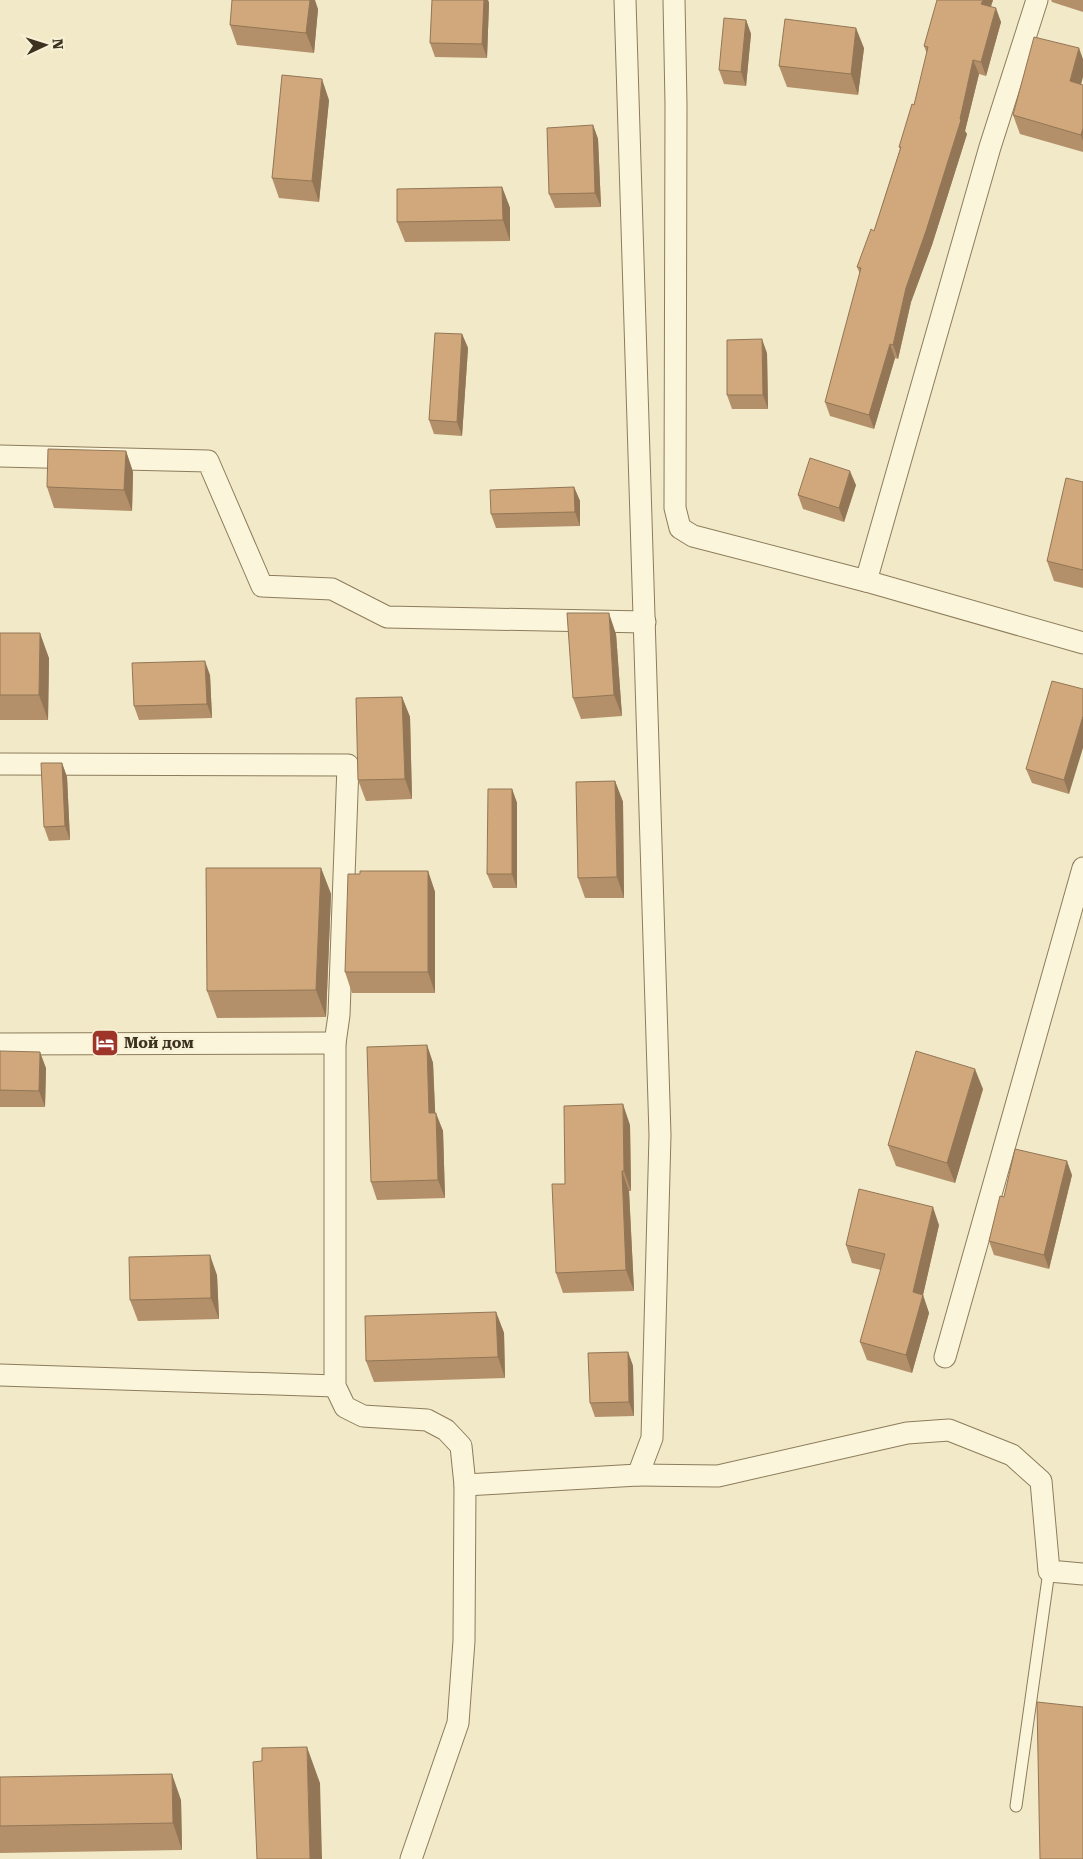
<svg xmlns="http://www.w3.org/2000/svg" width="1083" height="1859" viewBox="0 0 1083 1859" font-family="'Roboto Serif',serif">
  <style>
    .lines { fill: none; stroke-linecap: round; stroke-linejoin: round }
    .lane-casing { stroke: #8d7c5b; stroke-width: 13 }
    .street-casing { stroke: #8d7c5b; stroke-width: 23 }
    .lane { stroke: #faf5db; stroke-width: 11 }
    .street { stroke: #faf5db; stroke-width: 21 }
    .wall { fill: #b3906a }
    .shaded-wall { fill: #927656 }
    .building { fill: #d0a87b; stroke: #927656 }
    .labels { text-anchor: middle; stroke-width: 4.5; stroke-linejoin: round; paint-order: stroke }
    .poi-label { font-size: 15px; font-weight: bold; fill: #3d311f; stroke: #f7f2d7; text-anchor: start }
  </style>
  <rect width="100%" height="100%" fill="#f1e9c7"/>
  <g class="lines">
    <g class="lane-casing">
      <polyline id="lane" points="1016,1806 1049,1571"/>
    </g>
    <g class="street-casing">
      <g id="street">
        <polyline points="674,0 676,104 675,508 680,528 693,536 866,581"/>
        <polyline points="1037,0 990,147 866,581 1083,643"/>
        <polyline points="0,456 208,461 262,586 332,589 387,617 645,622"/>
        <polyline points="0,764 348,765 339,1015 335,1043 335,1386 345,1407 363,1416 427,1420 446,1430 461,1446 465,1485 464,1641 458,1723 411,1859"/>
        <polyline points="0,1044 335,1043"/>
        <polyline points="945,1357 1083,868"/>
        <polyline points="0,1375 335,1386"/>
        <polyline points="638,1475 718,1476 907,1433 949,1430 1012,1455 1041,1481 1049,1571 1083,1574"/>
        <polyline points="465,1485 638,1475 652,1438 660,1135 625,0"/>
      </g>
    </g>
    <use href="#lane" class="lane"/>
    <use href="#street" class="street"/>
  </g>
  <g class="wall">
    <polygon points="432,0 488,0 489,3 487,58 435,57 430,43"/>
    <polygon points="993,0 991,7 1001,22 986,76 979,74 965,131 967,134 932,245 911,302 898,359 895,358 874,429 830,416 825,402 860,274 857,267 874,231 900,149 899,147 914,105 927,54 924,46"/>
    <polygon points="1051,0 1083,0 1083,12 1052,2"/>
    <polygon points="318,9 314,53 237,45 230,25"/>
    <polygon points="746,20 751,34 746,86 724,84 719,70"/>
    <polygon points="864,48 858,95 787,87 779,66"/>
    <polygon points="1081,85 1083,85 1083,152 1020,134 1013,115"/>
    <polygon points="329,100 319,202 279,198 272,178"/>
    <polygon points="593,125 598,139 601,207 555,208 549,194"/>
    <polygon points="502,187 510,208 510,241 405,242 397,222"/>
    <polygon points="462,334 468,348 462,436 434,434 429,420"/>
    <polygon points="767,353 768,409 732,409 727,395"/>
    <polygon points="126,451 133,472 132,511 54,508 47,487"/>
    <polygon points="1083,482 1083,588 1054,581 1047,561"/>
    <polygon points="856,485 844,522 803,509 798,495"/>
    <polygon points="574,487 580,501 580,526 496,528 491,514"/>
    <polygon points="0,633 49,658 48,720 0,720"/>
    <polygon points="616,634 622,716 581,719 573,698"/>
    <polygon points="210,675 212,718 139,720 134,706"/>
    <polygon points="1083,689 1069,794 1032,783 1026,769"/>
    <polygon points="402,697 410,717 412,799 366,801 358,780"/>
    <polygon points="62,763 67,777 70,840 49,841 44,827"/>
    <polygon points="615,781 623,802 624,898 585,898 578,878"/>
    <polygon points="512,789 517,803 517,888 493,888 487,874"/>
    <polygon points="321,868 331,894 326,1017 217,1018 207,991"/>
    <polygon points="428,871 435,892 435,993 352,993 345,972"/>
    <polygon points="427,1045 433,1063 435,1113 443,1131 445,1198 377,1200 371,1182"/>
    <polygon points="0,1051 46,1068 45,1107 0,1107"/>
    <polygon points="983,1089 955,1183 896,1166 888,1145"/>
    <polygon points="630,1125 631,1191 629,1191 634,1291 563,1293 556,1273 565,1184"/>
    <polygon points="1072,1175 1049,1269 994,1255 989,1241"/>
    <polygon points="939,1225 923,1295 929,1313 912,1373 867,1360 860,1342 881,1270 852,1263 846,1245"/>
    <polygon points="217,1275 219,1319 138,1321 130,1300"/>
    <polygon points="496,1312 504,1333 505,1378 374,1382 366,1361"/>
    <polygon points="628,1352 633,1366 634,1416 595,1417 590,1403"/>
    <polygon points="0,1777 181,1800 182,1850 0,1853"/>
  </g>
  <g class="shaded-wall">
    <polygon points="310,0 315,0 318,9 314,53 306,33"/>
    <polygon points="484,0 488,0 489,3 487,58 482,44"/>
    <polygon points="983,0 993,0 986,18 981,4"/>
    <polygon points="996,8 1001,22 986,76 981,62"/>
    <polygon points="746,20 751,34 746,86 741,72"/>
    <polygon points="856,28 864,48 858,95 851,74"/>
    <polygon points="1079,48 1083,59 1083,77 1077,100 1070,81"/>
    <polygon points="973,60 979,74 965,131 967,134 932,245 911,302 898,359 893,345 906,288 960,119"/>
    <polygon points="322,79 329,100 319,202 312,181"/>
    <polygon points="593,125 598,139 601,207 595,193"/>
    <polygon points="1083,128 1083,141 1081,135"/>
    <polygon points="502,187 510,208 510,241 503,220"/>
    <polygon points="462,334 468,348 462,436 457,422"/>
    <polygon points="762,339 767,353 768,409 763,395"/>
    <polygon points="890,344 895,358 874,429 869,415"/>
    <polygon points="126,451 133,472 132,511 124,490"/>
    <polygon points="850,471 856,485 844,522 839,508"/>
    <polygon points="574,487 580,501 580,526 575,512"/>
    <polygon points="609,613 616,634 622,716 614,695"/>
    <polygon points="40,633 49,658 48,720 39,695"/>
    <polygon points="205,661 210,675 212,718 207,704"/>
    <polygon points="402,697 410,717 412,799 405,779"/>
    <polygon points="1083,716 1083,748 1069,794 1064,780"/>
    <polygon points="62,763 67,777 70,840 65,826"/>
    <polygon points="615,781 623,802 624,898 617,877"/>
    <polygon points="512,789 517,803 517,888 512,874"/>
    <polygon points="321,868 331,894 326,1017 316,990"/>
    <polygon points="428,871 435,892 435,993 428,972"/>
    <polygon points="427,1045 433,1063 436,1131 429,1113"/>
    <polygon points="40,1052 46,1068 45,1107 39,1091"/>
    <polygon points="975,1069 983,1089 955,1183 947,1163"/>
    <polygon points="623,1104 630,1125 631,1191 624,1171"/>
    <polygon points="436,1113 443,1131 445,1198 438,1180"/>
    <polygon points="1067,1161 1072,1175 1049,1269 1044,1255"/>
    <polygon points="622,1171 629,1191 634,1291 626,1270"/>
    <polygon points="933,1207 939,1225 923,1295 929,1313 912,1373 906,1355 913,1292"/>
    <polygon points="210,1255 217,1275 219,1319 211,1298"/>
    <polygon points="496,1312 504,1333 505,1378 498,1357"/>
    <polygon points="628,1352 633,1366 634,1416 629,1402"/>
    <polygon points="307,1747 320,1783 322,1859 310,1859"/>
    <polygon points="172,1774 181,1800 182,1850 173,1823"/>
  </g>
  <g class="building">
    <polygon points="232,0 310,0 306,33 230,25"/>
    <polygon points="432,0 484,0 482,44 430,43"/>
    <polygon points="937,0 983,0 981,4 996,8 981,62 973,60 960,119 961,120 926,231 906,288 893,345 890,344 869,415 825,402 861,268 857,267 871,229 874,231 901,147 899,147 912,104 914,105 928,47 924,46"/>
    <polygon points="724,18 746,20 741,72 719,70"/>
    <polygon points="785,19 856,28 851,74 779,66"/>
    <polygon points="1034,37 1079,48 1070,81 1083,85 1083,128 1081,135 1013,115"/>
    <polygon points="282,75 322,79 312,181 272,178"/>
    <polygon points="593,125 595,193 549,194 547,128"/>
    <polygon points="502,187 503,220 397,222 397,189"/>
    <polygon points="435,333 462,334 457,422 429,420"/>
    <polygon points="762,339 763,395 727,395 727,340"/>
    <polygon points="48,449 126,451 124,490 47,487"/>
    <polygon points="810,458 850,471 839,508 798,495"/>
    <polygon points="1066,478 1083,482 1083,570 1047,561"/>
    <polygon points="574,487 575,512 491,514 490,490"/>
    <polygon points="567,613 609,613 614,695 573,698"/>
    <polygon points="0,633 40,633 39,695 0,695"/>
    <polygon points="205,661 207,704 134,706 132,663"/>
    <polygon points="1052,681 1083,689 1083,716 1064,780 1026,769"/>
    <polygon points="402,697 405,779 358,780 356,698"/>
    <polygon points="41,763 62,763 65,826 44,827"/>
    <polygon points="615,781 617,877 578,878 576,782"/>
    <polygon points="488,789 512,789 512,874 487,874"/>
    <polygon points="206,868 321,868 316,990 207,991"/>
    <polygon points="360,871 428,871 428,972 345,972 348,874 360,874"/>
    <polygon points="427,1045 429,1113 436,1113 438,1180 371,1182 367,1047"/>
    <polygon points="0,1051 40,1052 39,1091 0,1090"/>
    <polygon points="916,1051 975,1069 947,1163 888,1145"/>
    <polygon points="623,1104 624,1171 622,1171 626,1270 556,1273 552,1184 565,1184 564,1106"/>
    <polygon points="1015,1149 1067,1161 1044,1255 989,1241 1000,1196 1004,1197"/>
    <polygon points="859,1189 933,1207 913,1292 923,1295 906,1355 860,1342 885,1254 846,1245"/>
    <polygon points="210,1255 211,1298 130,1300 129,1257"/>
    <polygon points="496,1312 498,1357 366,1361 365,1316"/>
    <polygon points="628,1352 629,1402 590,1403 588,1353"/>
    <polygon points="1037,1702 1083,1707 1083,1859 1040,1859"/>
    <polygon points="307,1747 310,1859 257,1859 253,1762 262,1761 262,1748"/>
    <polygon points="172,1774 173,1823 0,1826 0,1777"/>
  </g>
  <defs>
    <g id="hotel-square" transform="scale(1.4375)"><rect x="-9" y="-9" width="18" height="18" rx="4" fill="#9f3528" stroke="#f7f2d7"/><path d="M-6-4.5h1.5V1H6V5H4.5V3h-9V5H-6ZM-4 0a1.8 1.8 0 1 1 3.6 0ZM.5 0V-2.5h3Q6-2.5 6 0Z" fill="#fff"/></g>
  </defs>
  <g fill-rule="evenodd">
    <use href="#hotel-square" x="105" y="1043"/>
  </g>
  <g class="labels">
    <g class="poi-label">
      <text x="124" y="1048">Мой дом</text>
    </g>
  </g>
  <g transform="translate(45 45) rotate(86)" stroke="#f7f2d7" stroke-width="4" paint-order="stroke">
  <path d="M0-4L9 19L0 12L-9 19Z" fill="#3d311f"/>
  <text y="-8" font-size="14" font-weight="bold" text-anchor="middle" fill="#3d311f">N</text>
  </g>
</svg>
